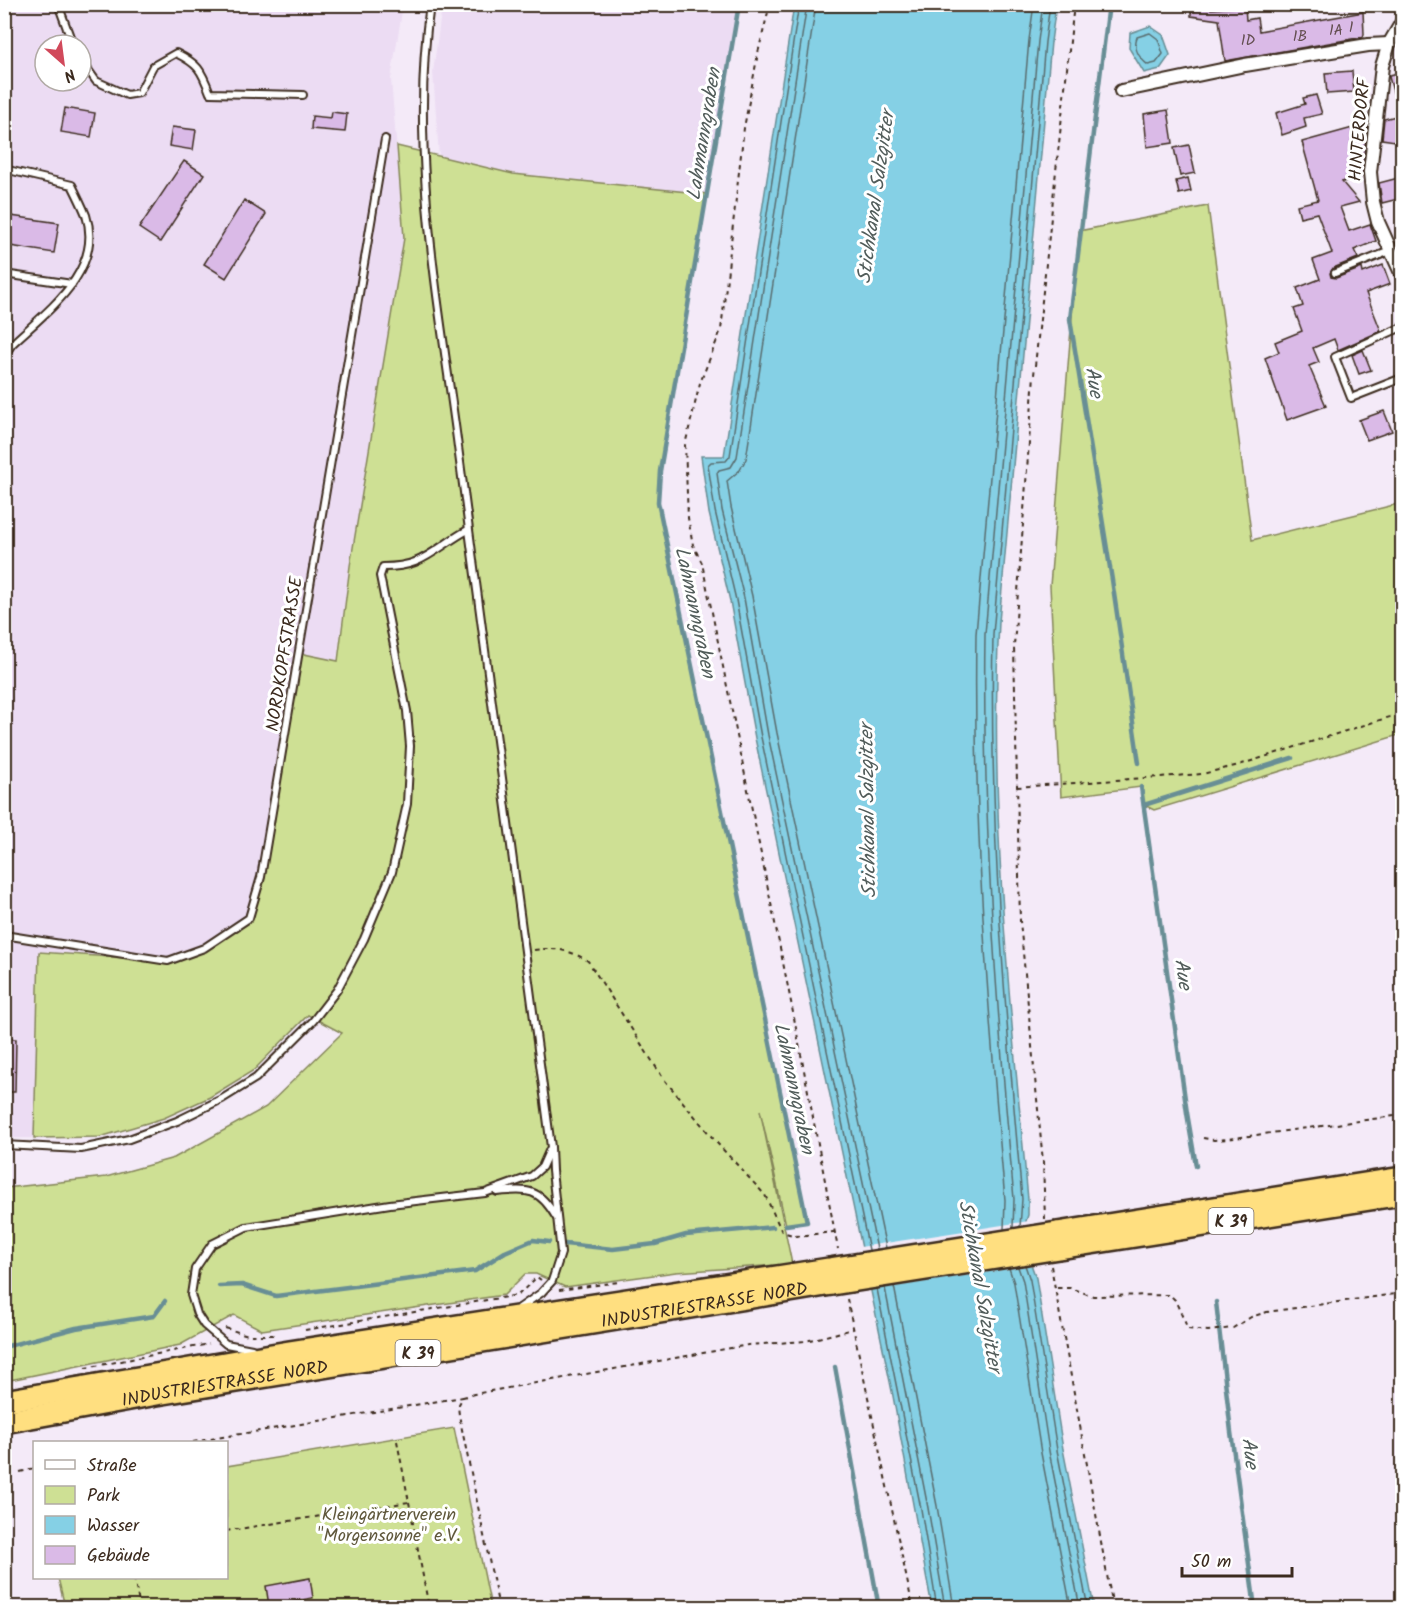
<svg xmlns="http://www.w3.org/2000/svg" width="1407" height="1612" viewBox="0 0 1407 1612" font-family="Kalam,sans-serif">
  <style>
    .built { fill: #ecdcf3; fill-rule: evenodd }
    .green { fill: #cee094; stroke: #848559; stroke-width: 1.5 }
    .water { fill: #85d0e5; stroke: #678e95; stroke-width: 1.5 }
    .pier { fill: #f4eaf8 }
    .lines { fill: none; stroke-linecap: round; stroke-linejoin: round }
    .shore { stroke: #596c6e; stroke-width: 1.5 }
    .stream { stroke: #678e95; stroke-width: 4.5 }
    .building { fill: #dabae7; stroke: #3b2a1e; stroke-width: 1.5 }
    .lane-casing { stroke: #3b2a1e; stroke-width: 10 }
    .street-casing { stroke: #3b2a1e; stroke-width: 16 }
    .highway-casing { stroke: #3b2a1e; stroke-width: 26 }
    .path { stroke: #3b2a1e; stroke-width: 2; stroke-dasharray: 4.5 4.5; stroke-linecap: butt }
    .lane { stroke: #fff; stroke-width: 6 }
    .street { stroke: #fff; stroke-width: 12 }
    .highway { stroke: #ffdf80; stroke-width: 21 }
    .highway-bridge-casing { stroke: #3b2a1e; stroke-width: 26; stroke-linecap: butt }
    .highway-bridge { stroke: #ffdf80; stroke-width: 21 }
    .labels { text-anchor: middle; stroke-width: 6; stroke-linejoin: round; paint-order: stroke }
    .number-label { font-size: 15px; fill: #634e50 }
    .shield { fill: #fff; stroke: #766a62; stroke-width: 1.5 }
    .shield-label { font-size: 16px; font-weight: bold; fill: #3b2a1e }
    .street-label { font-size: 18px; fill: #3b2a1e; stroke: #fff }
    .park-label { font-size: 18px; fill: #60583c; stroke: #fff }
    .water-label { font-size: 20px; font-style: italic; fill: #515c5a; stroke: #fff }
  </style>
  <rect width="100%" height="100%" fill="#f4eaf8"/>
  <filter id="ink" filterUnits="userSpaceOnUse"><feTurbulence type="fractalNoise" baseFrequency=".0167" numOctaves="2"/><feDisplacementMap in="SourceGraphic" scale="12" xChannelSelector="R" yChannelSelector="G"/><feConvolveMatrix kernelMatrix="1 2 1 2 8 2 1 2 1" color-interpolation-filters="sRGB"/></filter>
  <g filter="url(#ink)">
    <g class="built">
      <path d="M4,5H403L391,79L404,238L350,566L298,940L251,975L39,952L34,1138H4ZM45,45H81V81H45Z"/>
      <polygon points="442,5 739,5 707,194 513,174 439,157 433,72"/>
    </g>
    <g class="green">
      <polygon points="397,146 513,174 707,194 660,471 658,502 807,1222 786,1225 760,1110 792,1264 676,1272 565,1287 536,1274 525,1274 504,1295 262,1330 234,1315 180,1345 5,1381 5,1188 106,1177 174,1158 266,1107 342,1033 308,1015 254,1070 210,1097 164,1118 100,1137 34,1138 39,952 168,961 204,948 249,918 261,877 299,653 338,661 350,566 404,238"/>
      <polygon points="1208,206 1252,540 1402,503 1402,734 1154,810 1144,805 1141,787 1061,797 1050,586 1079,231"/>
      <polygon points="454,1428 491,1607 65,1607 58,1578 226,1578 227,1466"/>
    </g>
    <g class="water">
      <path d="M794,5H1056L1051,42L999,622C989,814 1010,1007 1028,1199V1215L1026,1221L1032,1267L1036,1278L1063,1449L1094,1607H932L893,1396L755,738L730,601L709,513L701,456H724Z"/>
      <polygon points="1150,26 1163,35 1170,55 1160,69 1144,73 1129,48 1130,33"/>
    </g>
    <polygon class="pier" points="1029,1221 1034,1265 868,1291 860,1247"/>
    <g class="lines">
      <g class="shore">
        <polyline points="799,4 730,456 726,461 711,462 708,465 715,511 736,600 761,737 869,1250"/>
        <polyline points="807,4 737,457 731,467 719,470 717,473 722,510 744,598 768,735 877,1249"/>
        <polyline points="816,4 746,459 740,470 727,481 731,507 752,596 777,733 886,1248"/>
        <path d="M1150,33L1158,39L1163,54L1156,63L1148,65C1139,58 1133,48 1137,37Z"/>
        <path d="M1020,1227L1022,1199C1005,1011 989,824 993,634L1045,42L1050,4"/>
        <path d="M1013,1228L1014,1199C997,1011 982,824 985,634L1038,41L1043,4"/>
        <path d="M1004,1229L1005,1200C988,1011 973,824 976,634L1029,40L1034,4"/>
        <polyline points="1025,1265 1030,1280 1057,1450 1088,1608"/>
        <polyline points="1018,1267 1023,1281 1049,1451 1080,1608"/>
        <polyline points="1009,1268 1014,1283 1041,1453 1071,1608"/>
        <polyline points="894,1286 937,1506 954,1608"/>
        <polyline points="885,1288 928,1508 945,1608"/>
        <polyline points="877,1289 921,1509 937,1608"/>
      </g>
      <g class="stream">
        <polyline points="739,4 660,471 658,502 807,1222 786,1225"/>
        <polyline points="1109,4 1070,319 1112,580 1139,763"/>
        <polyline points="1141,787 1187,1113 1196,1166"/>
        <polyline points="1144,805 1292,758"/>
        <polyline points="565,1244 613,1249 655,1244 686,1235 773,1227"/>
        <polyline points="219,1286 242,1285 276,1296 475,1271 505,1252 533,1240 549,1242"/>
        <polyline points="1216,1302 1231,1432 1255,1608"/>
        <polyline points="4,1347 76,1328 154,1316 165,1301"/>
        <polyline points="835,1367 879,1608"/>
      </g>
    </g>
    <g class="building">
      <polygon points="1200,4 1212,4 1211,9 1245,7 1246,20 1257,18 1259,31 1363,12 1364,34 1363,37 1225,61 1219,20 1191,16 1191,11 1199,10"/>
      <polygon points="1352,71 1354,92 1327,94 1325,73"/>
      <polygon points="1402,72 1402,113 1399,113 1389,77 1389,75"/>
      <polygon points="1316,95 1322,114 1304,118 1306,127 1282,135 1276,113 1305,104 1303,98"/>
      <polygon points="65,108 95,113 91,137 61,132"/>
      <polygon points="1168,110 1173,143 1147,147 1144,114"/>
      <polygon points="332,112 347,114 345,132 311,129 312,116 331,118"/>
      <polygon points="1396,116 1395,141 1382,139 1384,119"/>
      <polygon points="1367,124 1362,176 1342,182 1359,202 1340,207 1349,231 1370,224 1376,241 1354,250 1358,258 1333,268 1330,273 1331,277 1336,278 1362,268 1363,273 1383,265 1390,284 1366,293 1381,331 1338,350 1334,339 1313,348 1319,362 1309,366 1326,406 1287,420 1265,358 1279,352 1275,342 1302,331 1294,309 1303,306 1297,288 1320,279 1313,260 1332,253 1317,213 1300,217 1297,205 1318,200 1302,142"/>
      <polygon points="172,127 196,130 193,150 169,146"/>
      <polygon points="1189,145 1195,173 1180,176 1174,148"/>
      <polygon points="184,161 204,174 160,242 139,228"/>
      <polygon points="1402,177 1402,198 1382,203 1379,183"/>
      <polygon points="1188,178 1191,191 1179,194 1176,181"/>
      <polygon points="244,200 266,214 226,278 204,264"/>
      <polygon points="4,215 59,223 54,253 4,245"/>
      <polygon points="1363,350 1371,370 1359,374 1352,355"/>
      <polygon points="1384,411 1392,431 1367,440 1359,420"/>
      <polygon points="4,1039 16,1039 15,1092 4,1092"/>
      <polygon points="310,1578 313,1598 269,1606 266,1586"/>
    </g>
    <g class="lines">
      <g class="lane-casing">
        <g id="lane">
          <polyline points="58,4 73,45"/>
          <path d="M430,4C409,152 439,301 458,447C487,681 521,914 551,1147L552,1171L561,1253L552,1281L541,1293L518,1309"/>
          <path d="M81,60L96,81L127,95L139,93L153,66L176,53C198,64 201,69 210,93L303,95"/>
          <path d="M4,169L72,185C77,195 82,205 86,215C104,271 47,311 12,344L4,356"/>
          <polyline points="1335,273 1390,251"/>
          <polyline points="4,274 72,284"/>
          <polyline points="1402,327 1335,357 1351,398 1402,378"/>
          <polyline points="4,935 168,961 204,948 249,918 261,877 385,139"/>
          <path d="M4,1145L81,1149L129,1139L177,1121L222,1099L256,1078L313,1021L337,990L364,939L392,872L407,804L410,746L407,711L380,576L383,567C394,567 405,566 415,562C433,555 450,539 468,530"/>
          <path d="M497,1192C529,1189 539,1188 556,1217"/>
          <polyline points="252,1349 226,1344 204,1325 197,1314 191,1295 195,1269 212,1244 246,1227 390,1204 485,1193 532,1176 542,1167 550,1149"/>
        </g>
      </g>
      <g class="street-casing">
        <g id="street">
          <polyline points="1402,22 1389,44 1382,66 1370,172 1373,202 1378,222 1402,275"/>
          <polyline points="1121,91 1245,65 1368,45 1389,44"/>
        </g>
      </g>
      <g class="highway-casing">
        <g id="highway">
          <polyline points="1057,1233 1402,1178"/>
          <polyline points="1059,1248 1402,1194"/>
          <polyline points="4,1401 289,1352 829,1269"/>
          <path id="s1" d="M4,1422L157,1394L832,1284"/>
        </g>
      </g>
      <g class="path">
        <polyline points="770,4 758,53 744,128 721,330 700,383 685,445 688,518 693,545 702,563 791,1002 838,1249"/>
        <polyline points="1017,787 1202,774 1239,765 1402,713"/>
        <path d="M534,950C555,947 570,950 588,961L663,1078L716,1142L765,1195L782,1232L796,1236L834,1232"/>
        <polyline points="1203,1138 1214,1140 1227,1139 1402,1115"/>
        <polyline points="1045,1219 1043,1162 1020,921 1014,646 1034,375 1074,4"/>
        <polyline points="1051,1266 1113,1608"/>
        <polyline points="1057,1288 1070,1288 1093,1296 1170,1295 1175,1300 1188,1329 1208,1331 1233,1328 1251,1317 1267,1312 1402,1293"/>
        <polyline points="559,1290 619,1282"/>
        <polyline points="847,1299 913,1608"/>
        <polyline points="225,1328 248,1335 276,1335"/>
        <polyline points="305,1330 518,1295 537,1277 541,1280"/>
        <polyline points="85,1368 209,1344"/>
        <polyline points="193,1442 463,1397"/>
        <polyline points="20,1472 34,1469"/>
        <polyline points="409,1502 429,1608"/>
        <polyline points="226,1531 409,1502 397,1441"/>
        <polyline points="134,1578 140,1608"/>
        <polyline points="295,1601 296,1608"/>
        <polyline points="499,1608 459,1415 458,1406 463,1397 474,1394 748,1345 806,1341 853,1329"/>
      </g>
      <use href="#lane" class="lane"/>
      <use href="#street" class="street"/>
      <use href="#highway" class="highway"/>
      <g class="highway-bridge-casing">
        <g id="highway-bridge">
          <polyline points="829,1269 1057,1233"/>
          <polyline points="832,1284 1059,1248"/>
        </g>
      </g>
      <use href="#highway-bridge" class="highway-bridge"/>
    </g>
  </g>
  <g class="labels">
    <g class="number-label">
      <text x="1351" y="32">1</text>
      <text x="1336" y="35">1A</text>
      <text x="1300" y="41">1B</text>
      <text x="1248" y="45">1D</text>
    </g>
    <g class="shield">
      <rect x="1208.5" y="1208" width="45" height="26" rx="4.5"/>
      <rect x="395.5" y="1340" width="45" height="26" rx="4.5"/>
    </g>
    <g class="shield-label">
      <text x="1231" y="1227">K 39</text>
      <text x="418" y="1359">K 39</text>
    </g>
    <g class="street-label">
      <text transform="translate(1359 130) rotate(-85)" y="6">HINTERDORF</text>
      <text transform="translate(284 654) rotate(-81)" y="6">NORDKOPFSTRASSE</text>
      <text dy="6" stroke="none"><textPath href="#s1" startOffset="710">INDUSTRIESTRASSE NORD</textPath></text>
      <text dy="6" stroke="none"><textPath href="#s1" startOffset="224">INDUSTRIESTRASSE NORD</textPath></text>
    </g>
    <g class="park-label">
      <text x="389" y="1520">Kleingärtnerverein<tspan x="389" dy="21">"Morgensonne" e.V.</tspan></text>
    </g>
    <g class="water-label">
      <text transform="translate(703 134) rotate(-81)" y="7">Lahmanngraben</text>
      <text transform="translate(875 197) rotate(-82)" y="7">Stichkanal Salzgitter</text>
      <text transform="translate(1095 382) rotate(81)" y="7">Aue</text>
      <text transform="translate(696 612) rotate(78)" y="7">Lahmanngraben</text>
      <text transform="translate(867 811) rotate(-91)" y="7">Stichkanal Salzgitter</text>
      <text transform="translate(1184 974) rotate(82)" y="7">Aue</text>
      <text transform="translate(795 1088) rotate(78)" y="7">Lahmanngraben</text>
      <text transform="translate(981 1286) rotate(80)" y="7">Stichkanal Salzgitter</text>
      <text transform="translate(1251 1453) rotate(83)" y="7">Aue</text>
    </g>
  </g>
  <rect width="1407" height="1612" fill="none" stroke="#fff" stroke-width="24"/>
  <rect x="12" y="12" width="1383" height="1588" fill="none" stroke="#3b2a1e" stroke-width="2" filter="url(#ink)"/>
  <rect x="33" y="1441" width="195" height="138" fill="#ffffff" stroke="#b1aaa5" stroke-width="1.5"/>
  <rect x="45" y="1460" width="30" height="9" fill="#ffffff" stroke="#b1aaa5" stroke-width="1.5"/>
  <text x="87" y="1471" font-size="18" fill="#3b2a1e">Straße</text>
  <rect x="45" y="1486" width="30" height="18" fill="#cee094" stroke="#b1aaa5" stroke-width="1.5"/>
  <text x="87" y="1501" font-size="18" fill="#3b2a1e">Park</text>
  <rect x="45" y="1516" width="30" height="18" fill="#85d0e5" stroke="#b1aaa5" stroke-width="1.5"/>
  <text x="87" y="1531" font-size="18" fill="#3b2a1e">Wasser</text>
  <rect x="45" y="1546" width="30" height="18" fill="#dabae7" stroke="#b1aaa5" stroke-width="1.5"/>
  <text x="87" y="1561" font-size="18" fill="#3b2a1e">Gebäude</text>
  <g transform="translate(63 63) rotate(152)"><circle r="28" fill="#ffffff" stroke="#b1aaa5" stroke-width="1.5"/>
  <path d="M0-4.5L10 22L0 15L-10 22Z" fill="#d1495b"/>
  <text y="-9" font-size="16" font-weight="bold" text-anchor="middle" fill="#3b2a1e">N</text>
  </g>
  <path d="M1182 1567v9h110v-9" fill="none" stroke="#3b2a1e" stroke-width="3"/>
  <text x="1191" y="1567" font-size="18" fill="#3b2a1e" stroke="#ffffff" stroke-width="4.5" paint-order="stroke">50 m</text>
</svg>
